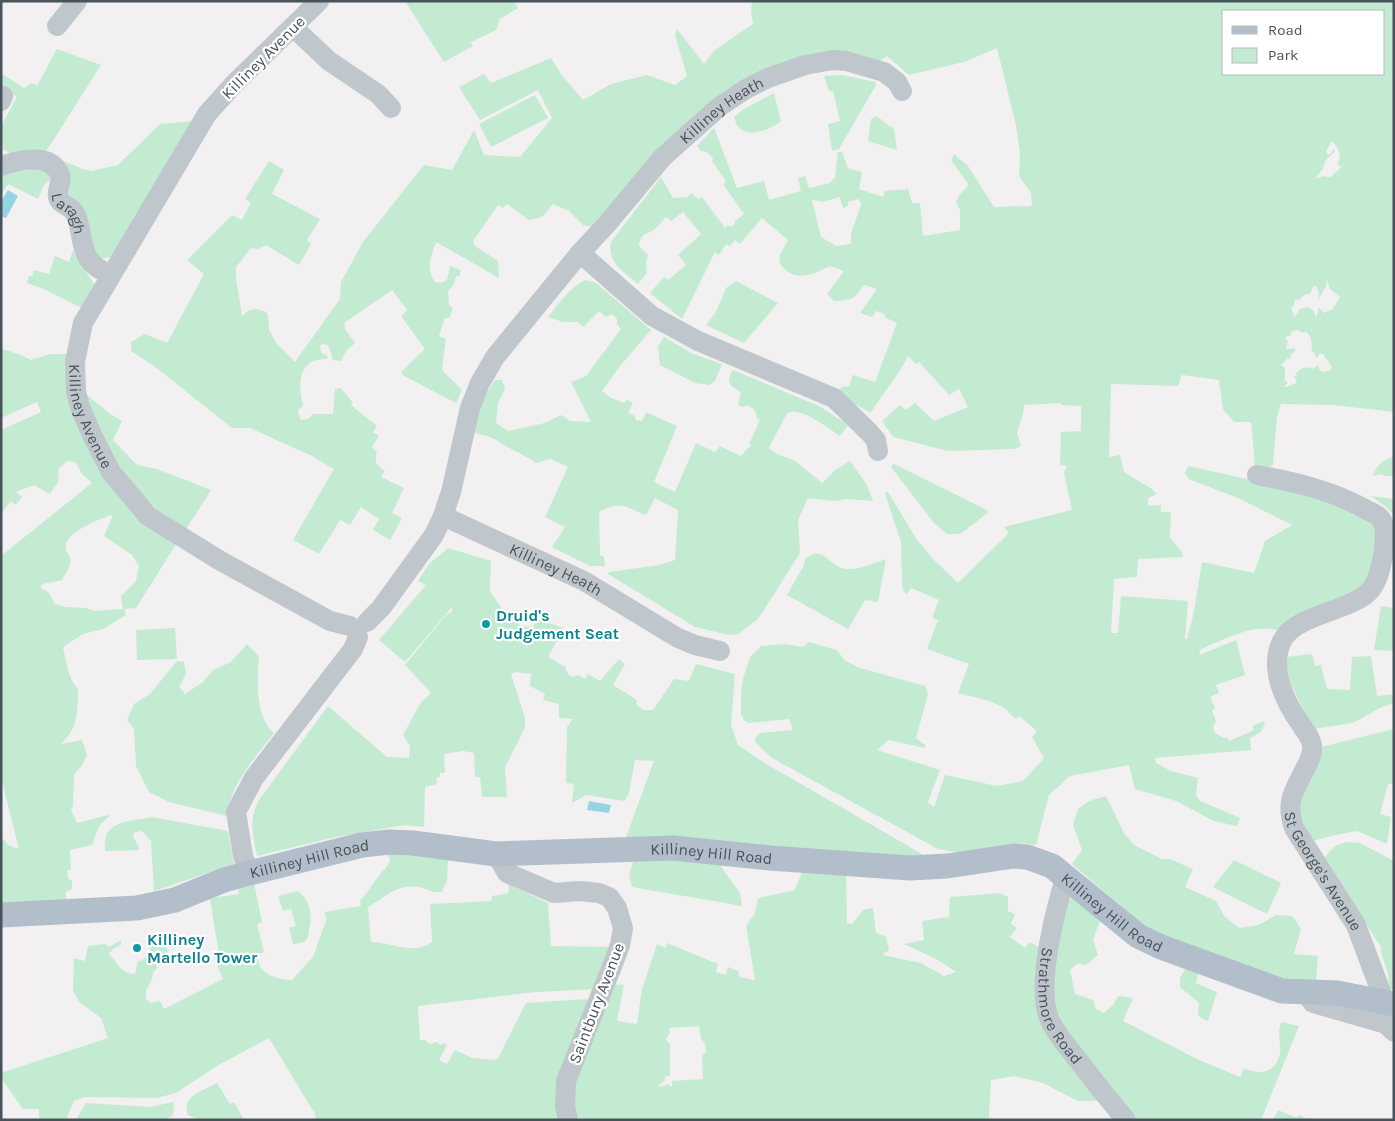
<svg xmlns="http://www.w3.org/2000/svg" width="1395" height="1121" viewBox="0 0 1395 1121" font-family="Karla,sans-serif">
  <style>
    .green { fill: #c3ebd1; fill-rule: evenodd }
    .water { fill: #94d5e3 }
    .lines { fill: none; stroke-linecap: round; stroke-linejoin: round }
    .minor { stroke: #bfc7cd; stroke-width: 20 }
    .major { stroke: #b2bfcb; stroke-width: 25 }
    .culture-dot { fill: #0f9aa8; stroke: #fff; stroke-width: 2 }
    .labels { text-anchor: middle; stroke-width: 4.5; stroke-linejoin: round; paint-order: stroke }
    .street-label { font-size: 16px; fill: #49535b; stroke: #fff }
    .culture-label { font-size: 16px; font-weight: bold; fill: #0d838f; stroke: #fff; text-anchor: start }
  </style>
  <rect width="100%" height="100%" fill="#f2f0f0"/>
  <g class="green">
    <polygon points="405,1 514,1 518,8 500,19 496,30 471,42 473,46 444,62"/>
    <path d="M752,1H909L910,3L911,1H1394V412L1333,405L1281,404L1277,417L1273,465L1260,471L1255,466L1251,422H1234L1223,409L1219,380L1182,375L1178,386L1111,384L1109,457L1120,455L1124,472C1136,481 1148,484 1157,494L1148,498V506L1161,505V512H1171L1170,538L1182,552L1183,557L1138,559L1137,577L1114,579L1111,633H1118L1121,596L1188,601L1185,639H1187L1193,616L1202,562L1254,573L1265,541L1292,525L1240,499L1189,479L1185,473L1188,466L1338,499L1380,524L1370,583L1284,632C1256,621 1226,639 1201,649L1199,655L1236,640L1245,675L1216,685L1219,693L1210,697L1215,708L1212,711L1216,721L1213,727L1215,733L1224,738H1227L1229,741L1254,730L1252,726L1264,721L1265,723L1261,732L1250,738L1251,750L1155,758L1156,763L1171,771L1198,778L1196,795L1200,801L1240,818L1237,826L1214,821L1176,801L1135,789L1129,765L1070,776L1049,795L1036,845L1019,843L961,853L938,849L772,758L755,742L756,737L760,733L793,730L789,719L748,723L744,720L741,714V693L743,679L750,657L761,646L785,644L803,647L809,642L837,650L845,661L860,668L925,686L928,694L916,738L925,745V748L889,740L877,750L940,770L928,802L934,807L945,775L997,786L1023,781L1044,758L1032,737L1037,731L1019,716L1016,719C1011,716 1009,711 1004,708C991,700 973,697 958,693L969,664L927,649L938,620L932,618L939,600L911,588L907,594L904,592L902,585L901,542L885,493L888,492L917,540L936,562L958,583L1009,533L1004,527L1072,510L1064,473L1067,466L1060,465L1061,432L1081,431V406L1061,405V403L1024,405L1023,414L1017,433L1021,446L1014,449L948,451L893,437L882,421L900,405L906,410L915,403L934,421L968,407L959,389L949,395L919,362L916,364L908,356C899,376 882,393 871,413L835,393L842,387L849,386L853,375L875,382L897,323L884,317L885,314L876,311L872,317L860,313L877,289L864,285C854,300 851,300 834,301L827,294L844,271L830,266C812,275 793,284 779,262L780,255L788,240L762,218L740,244L735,240L730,246L726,244L719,255L715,252L682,319L650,293L664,277L668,280L686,265L678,255L701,234L683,212L671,221L666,217C662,221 659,225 655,229C645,236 641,232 639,246L648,255L646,264L647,273L638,284C624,272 607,263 611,242L661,177L673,198L688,197L691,193L698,199L702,197L725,228L728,225L730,227L735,224L734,222L744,214L723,184L726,181L712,161L713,158L707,152L701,151L697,146L714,128L737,188L764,181L769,200L801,191L798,178L805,176L809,188L830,183L835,177L838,152H842L848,168L862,172L859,189L883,197L885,191L908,189L912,203H920L923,236L960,230V210L956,202L959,195L969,185L951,160L954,154L968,166L994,207L1032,206L1031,193L1019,176L1020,154L1016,125L997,48L964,62L909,75L887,56L877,63L857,58L740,87L597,228L583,225L569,211L553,204L542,217L529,220L507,204L503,208L498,205L473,241L475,246L498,261L499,278L436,242C431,257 425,268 435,282L441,283L447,280L450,266L461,270L459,277L456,276L453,286L448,291L449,305L453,308L449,318H445L439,336L446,339L442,370L462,390L456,403L404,376L401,372L425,349L401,316L407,310L392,290L344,323L345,329L355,343L346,351L341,361L333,360L328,345L322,344L320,346L321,353L327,355L328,358C323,360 318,359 313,361C297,369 299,391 303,405L298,411L300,419L303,420L310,418L312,414H333L335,389L341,388L353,403L351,405L377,426L373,432L379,436L372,447L377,452C374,462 376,465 385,471L381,477L404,488L392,513L402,518L390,540L373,530L379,519L361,507L350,525L340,520L319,554L293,540L334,469L312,456L250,428H232L154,366L131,351V342L145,334L167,343L204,274L187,260L232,215L242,220L251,203L245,199L269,161L284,170L272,194L320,219L307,240L311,244L299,265L266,245L257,249L251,248L236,267V278L242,316L249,310L256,309L266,312L268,315L269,330L276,343L295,362L340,299L341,282L363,242L424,165L452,170L474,130L484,155L520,157L552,118L538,90L480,120L459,87L484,74L491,83L551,58L561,74L583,100L611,84L647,75L675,85L687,76L675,35L677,29L704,64L715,50L753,24L751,12ZM1224,11H1384V74H1224ZM1332,141C1338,148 1343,155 1337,164L1342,167L1330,177L1324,176L1315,179L1322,170L1326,160L1335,151L1334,149L1329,155L1327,154L1326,151ZM840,197L843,208L848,206V202L859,199L861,205L851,233V244L836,246L821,237L812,200L823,202ZM1326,278L1330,289L1340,297L1332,310H1330L1324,313L1319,307L1316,317L1313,310L1308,307L1300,309L1295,317L1291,309L1294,305L1295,299L1299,300L1304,295L1310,294L1313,287L1316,286L1319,292L1318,301L1326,286ZM1297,330L1304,333L1306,331L1311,338L1312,351L1315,353V356L1318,357L1319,354L1322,353L1332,367L1331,370L1322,372L1317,365L1313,369C1307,366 1300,368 1296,373L1297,375L1294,376L1297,383L1286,387H1284L1288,382L1285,381V368L1281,365L1288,358L1290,360L1291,355L1296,350L1294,348L1286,349L1288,342L1285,337L1290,336L1292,331Z"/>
    <polygon points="57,49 101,65 45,153 80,168 91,171 118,165 160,124 195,121 111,257 99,259 64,192 66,173 11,154 3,149 1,126 17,97 1,87 1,73 24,88 32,83 37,86"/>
    <polygon points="842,75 876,82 876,85 839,149 832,151 828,124 840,121 833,91 829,91 824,76"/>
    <path d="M774,93L781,121C772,129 749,138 739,128C737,126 735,120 734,117L744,109Z"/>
    <polygon points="535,95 548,118 491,147 479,124"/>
    <polygon points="877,116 889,126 894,128 897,150 868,141 871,119"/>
    <polygon points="47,167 58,182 49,181 44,185 38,199 8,184 1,195 1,174"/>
    <polygon points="73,250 77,259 95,285 82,308 46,290 27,283 29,276 32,276 34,270 49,274 55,256 69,262"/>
    <path d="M586,280L596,283L651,330L620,366L602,391L611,398L624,403L627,400L633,403L628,413L635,416L636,420L642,421L646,412L677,426L654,482L675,492L696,443L715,452L720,446L741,456L751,445L749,444L760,420L756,417L757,413L755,412L754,409L746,405L743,407L738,405L741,392C730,387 725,381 733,370L819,406L848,425L840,436C828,428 801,406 787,413L769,448L775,453L795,461L822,483L834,471L850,461L867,485L873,501L847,499L835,501L808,498L798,520L800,553L758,619L738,634L729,635L695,627L608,574L609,572L659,565L675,560L678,510L655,498L646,515C624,507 623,500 599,512L600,555L604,557L605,566H590L552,547L565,527L545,517L568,467L550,459L536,463C529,458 523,455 515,451C498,442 496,437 475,433C475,413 484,396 495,380H502L505,389L498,403L496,423L508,431L545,423L561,415L570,421L591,422L571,382L586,376L621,329L617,324V319L612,314L606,317L599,311L583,327L578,322H563L548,317C559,304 570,286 586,280Z"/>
    <polygon points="736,281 778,303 744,343 706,325 716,312 726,288"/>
    <polygon points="664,337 693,354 722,364 715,381 709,385 695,383 660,365 658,347"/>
    <path d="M3,349L21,355L31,360L50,354H70L73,416L178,541L136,608L124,609L126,615L103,629L83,634L63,647C66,661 68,679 78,689C77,712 79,727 61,744L82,740L87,755L81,767L74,774L73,806L71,810L77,823L100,817L110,815L99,826L92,845L70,850L71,869L67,871L68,878L72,881V889L66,892V901L1,905V837L8,845L19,849L1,777V556L92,483L83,475L75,462L67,461L59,468L58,482L50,494L34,485L16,492L22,497L16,505L11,501L1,514V430L41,412L37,402L1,418V350ZM113,515L104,536L132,555L139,566L136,581L121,596L123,609L94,611L86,608L66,607L55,604L49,593L40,587L43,584L62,580C64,575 73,564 70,558C68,553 65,552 66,544C68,532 102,517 113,515Z"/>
    <polygon points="86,394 110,414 122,421 113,440 137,465 157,469 211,490 186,529 156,509 131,484 97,433"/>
    <path d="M1394,456V476H1384L1382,474L1373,476C1377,464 1383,461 1394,456Z"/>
    <polygon points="894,464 985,509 989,512 960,534 947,534 934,523 891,467"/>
    <polygon points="1371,496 1394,499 1394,515 1386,507"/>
    <path d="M448,548L491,561L490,591L503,611V617L520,619L519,625L533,628L536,619L564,628L548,657L565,667L568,674L572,677L578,675L585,679L588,674L600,681L619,659L625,664L613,685L637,700L636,704L643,710H653L674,679L689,681L696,664L735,674L731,725L738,745L763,762L929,858L625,840L654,761L635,760L629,793L625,801L586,795L572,803L574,784L566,783L567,727L573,719L559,718V704L543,700L545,694L530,686L531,674L515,672L511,674L525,718V728L505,767L507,797H482L480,777H475L474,753L463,751L444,754L445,773H440V777L436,778L437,784L425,787L424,827L404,825L331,838L257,856C253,834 248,821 259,800L328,706L387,757L409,758L410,746L403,735L421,702L431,693L405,665L446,615L452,612V607L405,662L379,640L426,585L418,581L429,564Z"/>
    <path d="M815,553C826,554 830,563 839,567C853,573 872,564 886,559L878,602L865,600L848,629L787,595L804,565L806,558Z"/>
    <polygon points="1381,606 1394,608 1394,651 1374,650"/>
    <polygon points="175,628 177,659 137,660 136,630"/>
    <path d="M247,644L259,656C257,679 255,717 274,733C256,757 230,784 227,816L169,802L149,792L136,766L134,729L127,720L134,704L150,694L177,661L184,662L186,674L179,687L185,694L203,682L213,670L231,662Z"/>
    <polygon points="1312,654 1315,666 1321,665 1327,689 1350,690 1352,657 1371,656 1377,696 1394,694 1394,703 1382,707 1353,723 1313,729 1287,677 1285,657"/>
    <polygon points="1394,729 1394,784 1388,784 1380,814 1391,817 1387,844 1357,831 1331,836 1309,842 1296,820 1299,801 1321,747"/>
    <polygon points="1106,796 1124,833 1134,845 1162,859 1170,859 1193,869 1185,887 1216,901 1224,916 1239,928 1258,925 1276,915 1292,916 1301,929 1294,954 1318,956 1316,982 1283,981 1158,933 1142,924 1072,864 1082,850 1073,825 1078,809 1089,801"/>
    <path d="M152,817L228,831L234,864L154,891L151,841L144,833L141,831L134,833L133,837L139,847V850L105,851C105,844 104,836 109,831C117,820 140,820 152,817Z"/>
    <path d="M1348,842L1360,843L1394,861V990L1389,989L1388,974L1381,952V947L1324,859C1330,849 1336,844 1348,842Z"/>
    <path d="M385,848L448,855L447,880L442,892C428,893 429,889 419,887C394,884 387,897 368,907L371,942C391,942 414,956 432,942L430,904L491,901L492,896L509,893L508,884L548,903L551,946L612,947L596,989L536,992L418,1006L420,1040H425L430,1044L437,1042L440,1045L444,1043L447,1045L439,1060L447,1064L455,1050L472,1058L497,1060L526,1003L586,999L601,1014L612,984L624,985L617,1021L637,1024L642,989L657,944L665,948L667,943L718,964L716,972L726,975L728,967L738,971L739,977L755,980L746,926L755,913L758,898L795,890L804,867L846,870L847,923L852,924L863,910L873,908L876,933L886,937L889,950L882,955L921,963L944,976L956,972L938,960L904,944L924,940L922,921L949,917L950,897L1000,893L1008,897V911L1015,914L1011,924L1017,928L1010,937L1025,948L1030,942L1041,948L1038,978L1101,1101H1078L1043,1083L1014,1076L991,1080L989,1114L990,1120H586L577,1117L548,1120H316L315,1114L269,1038L217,1066L179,1091L172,1094L157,1098L85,1097L74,1101L66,1120H41L39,1117V1109H23L1,1078V1073L108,1038L101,1018L79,1002L73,990L74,958L85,961L88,946L105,944L109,947L121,940V945L113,949L109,953C117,963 120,973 135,974L138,961L142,960L150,954V945L156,939L169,950L156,966L157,968L153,973L152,979L146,991V998L150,1003L160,1001L164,1009L223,979L214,958L219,955L210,898L239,894L237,882L253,878L262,922L257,924L264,952L258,954C256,974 275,979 292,980L313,957L327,918L324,912L361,906L360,901C367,894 371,885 378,877C382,871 387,868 390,861ZM699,1026L701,1039L705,1043L706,1052L702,1056L703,1079L672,1081V1087L668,1084L661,1087L658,1086L665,1080V1076H670V1044L667,1042L666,1038L670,1033L669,1028Z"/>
    <polygon points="662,857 719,864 740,893 742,906 632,887 629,875 634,859"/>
    <polygon points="1234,860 1281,883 1267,914 1213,887"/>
    <path d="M298,891C310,901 313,914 309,930C309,934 308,939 305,941C302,943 296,944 293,944L289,928L296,926L291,909L283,911L278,896Z"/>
    <path d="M1071,897L1101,918L1093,940L1098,955L1086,965L1078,963L1070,970L1075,994L1093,1000L1096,1009L1104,1013L1114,1004L1118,996L1133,998L1123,1021L1197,1059L1240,1077L1244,1068C1260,1075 1276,1074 1280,1053C1281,1042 1277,1034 1281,1022L1299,1026L1261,1120H1138L1067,1032L1056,1008L1052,979L1061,917Z"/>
    <polygon points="1187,966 1199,971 1196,983 1217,992 1208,1021 1203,1019 1198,1015 1199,1003 1180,987 1180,978"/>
    <path d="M217,1083L230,1104L234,1102L244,1120H199L188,1115C181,1096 203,1091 217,1083Z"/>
    <polygon points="174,1102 173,1115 167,1119 76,1120 86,1103 149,1107"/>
    <polygon points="1278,1110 1297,1118 1298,1115 1310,1120 1273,1120"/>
  </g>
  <g class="water">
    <polygon points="8,190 18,196 6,218 1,216 1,201"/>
    <polygon points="589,801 611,805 609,813 587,810"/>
  </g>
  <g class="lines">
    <g class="minor">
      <path id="s1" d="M319,1L234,84L207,114L83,323L75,362L76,392L80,407L92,435L111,472L148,516L219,560L330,621L350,626"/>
      <polyline points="57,26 77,1"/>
      <polyline points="293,27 329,61 378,94 391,108"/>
      <polyline points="1,101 3,96"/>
      <path id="s2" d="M1,166C19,160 51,152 60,175C63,182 56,189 58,197C60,206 70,205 74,212C78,218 79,224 80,230C85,256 86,264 111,275"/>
      <polyline points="580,253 652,316 698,341 834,398 869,432 876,440 878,451"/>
      <path id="s3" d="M1257,475C1295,482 1331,490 1365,509C1370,512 1378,514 1381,519C1388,528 1384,546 1383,556C1380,571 1377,587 1364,596C1342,612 1294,616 1282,641C1268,670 1285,702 1302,726C1306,733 1311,737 1312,746C1313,753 1309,761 1306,767C1294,791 1285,801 1294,828L1356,925L1381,992L1382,1001"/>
      <path id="s4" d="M443,516L584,581L678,638L695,645L720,651"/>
      <path id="s5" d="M367,622L381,608L434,535L443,516L451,492L470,408L480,383L495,357L580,253L606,225L663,157L719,107L746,89L768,78L805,65L833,60L846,61L884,72L897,82L902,91"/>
      <polyline points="496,854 507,873 554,893 579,891 599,893 609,897 617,908 623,928 620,945 613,964 566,1081 565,1105 568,1120"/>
      <polyline points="249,873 243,856 236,812 254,778 353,649 358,637"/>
      <path id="s6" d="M1066,876C1055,910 1037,982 1048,1015C1054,1032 1067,1046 1078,1060C1093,1080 1109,1100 1126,1120"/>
      <polyline points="1305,992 1313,1003 1386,1024 1394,1032"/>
    </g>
    <path class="major" id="s7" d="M1,915L137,908L175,900L224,880L249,873L362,845L389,842L413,843L496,854L673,848L770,858L910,868L947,866L1014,856L1027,857L1052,866L1138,936L1161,947L1282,991L1337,993L1394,1004"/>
  </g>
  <g class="culture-dot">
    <circle cx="486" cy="624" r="5"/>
    <circle cx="137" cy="948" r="5"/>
  </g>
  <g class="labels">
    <g class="street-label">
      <text transform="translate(263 57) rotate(-45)" y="6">Killiney Avenue</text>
      <text dy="6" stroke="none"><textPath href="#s5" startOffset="636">Killiney Heath</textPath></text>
      <text dy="6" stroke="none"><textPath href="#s2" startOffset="109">Laragh</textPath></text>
      <text dy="6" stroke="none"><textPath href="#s1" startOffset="499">Killiney Avenue</textPath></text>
      <text dy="6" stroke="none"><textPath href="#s4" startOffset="125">Killiney Heath</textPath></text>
      <text dy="6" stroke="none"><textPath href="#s7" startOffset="721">Killiney Hill Road</textPath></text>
      <text dy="6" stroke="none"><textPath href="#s7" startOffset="316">Killiney Hill Road</textPath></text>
      <text dy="6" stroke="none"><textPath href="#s3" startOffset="564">St George's Avenue</textPath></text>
      <text dy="6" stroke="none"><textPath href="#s7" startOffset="1141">Killiney Hill Road</textPath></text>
      <text transform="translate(596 1003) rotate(-69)" y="6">Saintbury Avenue</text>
      <text dy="6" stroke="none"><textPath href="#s6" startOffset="136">Strathmore Road</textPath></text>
    </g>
    <g class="culture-label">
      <text x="496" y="621">Druid's<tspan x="496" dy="18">Judgement Seat</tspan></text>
      <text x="147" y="945">Killiney<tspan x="147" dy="18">Martello Tower</tspan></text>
    </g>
  </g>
  <rect width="1395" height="1121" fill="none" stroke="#49535b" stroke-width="5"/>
  <rect x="1222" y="10" width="162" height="65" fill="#ffffff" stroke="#b6babd"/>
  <rect x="1232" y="26" width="25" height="8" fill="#b2bfcb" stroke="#b6babd"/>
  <text x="1268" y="35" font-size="15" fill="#49535b">Road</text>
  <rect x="1232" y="48" width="25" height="15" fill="#c3ebd1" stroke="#b6babd"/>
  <text x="1268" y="60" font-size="15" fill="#49535b">Park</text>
</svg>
